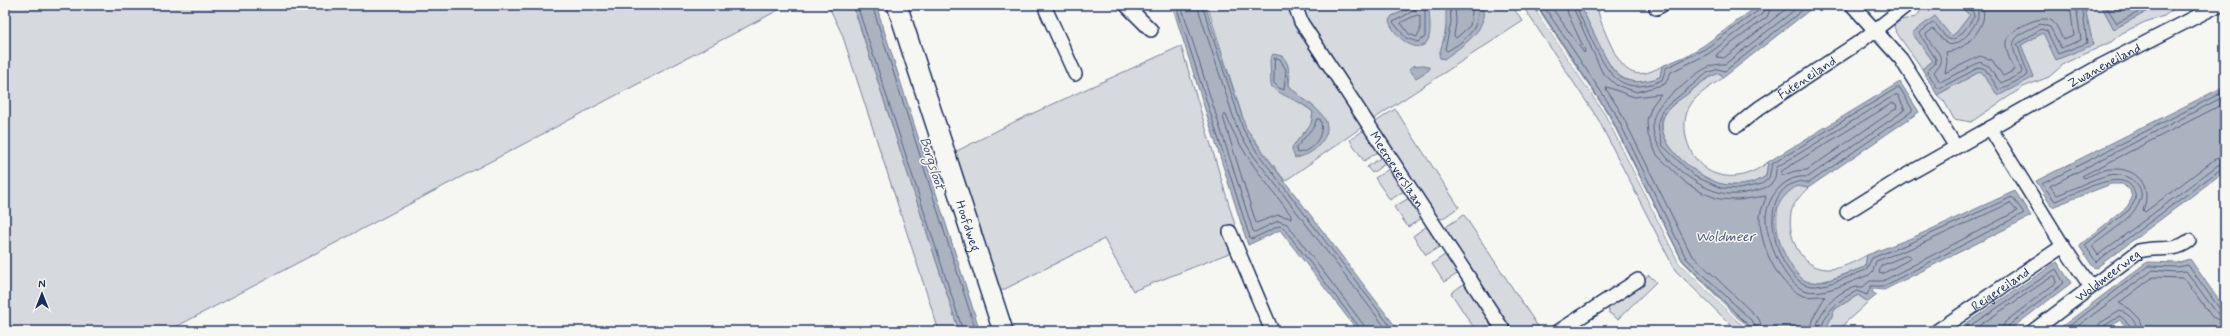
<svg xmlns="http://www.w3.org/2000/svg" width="2230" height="336" viewBox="0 0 2230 336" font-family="Mynerve,sans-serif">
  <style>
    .green { fill: #d6d9dd; stroke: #78849e; fill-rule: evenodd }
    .water { fill: #abb2c0; stroke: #717e99 }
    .pier { fill: #f6f6f2 }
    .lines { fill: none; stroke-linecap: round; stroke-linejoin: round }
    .shore { stroke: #556385; stroke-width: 1 }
    .minor-casing { stroke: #1b2f5e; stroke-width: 16 }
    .secondary-casing { stroke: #1b2f5e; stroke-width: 22 }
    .minor { stroke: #f6f6f2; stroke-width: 13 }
    .secondary { stroke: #f6f6f2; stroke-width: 19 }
    .labels { text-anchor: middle; stroke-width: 3; stroke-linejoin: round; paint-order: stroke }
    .street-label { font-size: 13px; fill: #1b2f5e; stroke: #f6f6f2 }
    .water-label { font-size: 14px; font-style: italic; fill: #46567b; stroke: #f6f6f2 }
  </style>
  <rect width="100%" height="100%" fill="#f6f6f2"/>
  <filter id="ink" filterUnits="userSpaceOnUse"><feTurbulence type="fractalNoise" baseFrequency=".025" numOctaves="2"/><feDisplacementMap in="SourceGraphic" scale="8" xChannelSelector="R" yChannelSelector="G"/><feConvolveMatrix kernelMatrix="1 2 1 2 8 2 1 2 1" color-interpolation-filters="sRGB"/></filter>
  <g filter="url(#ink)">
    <g class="green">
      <polygon points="5,5 788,5 168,331 5,331"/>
      <polygon points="828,5 853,5 959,331 939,331 842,34"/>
      <path d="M1207,5H1288L1295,27L1362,127L1285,181L1246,128ZM1273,54L1290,75L1289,85C1301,102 1329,108 1326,134L1292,150L1293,146L1311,124L1313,112L1296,100Z"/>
      <polygon points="1301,5 1418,5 1392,16 1429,8 1428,5 1446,5 1447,21 1444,38 1478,30 1482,21 1482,5 1511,5 1523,21 1372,120 1305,19"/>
      <polygon points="1522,5 1532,5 1606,116 1679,263 1735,319 1750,331 1737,331 1675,270 1598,119"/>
      <path d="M1580,5H1597C1599,19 1604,30 1610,43C1622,70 1633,83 1662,66L1660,77C1624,90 1613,75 1599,44C1593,31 1586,18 1580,5Z"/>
      <path d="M1925,5H1958L1970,15L1956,33L1950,37L1912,33L1933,61L1922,69C1916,58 1895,34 1894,26L1901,20L1916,17Z"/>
      <polygon points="2089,5 2101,5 2114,29 2150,10 2149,5 2179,5 2164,16 2145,22 2122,33 2111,42 2065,63 2049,77 2023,87 1971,122 1954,119 1944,101 1937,95 1981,71 2034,77 2021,45 2043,33 2093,45 2085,8"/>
      <polygon points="1181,46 1242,248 1133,291 1104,239 999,292 953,153 1018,120"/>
      <path d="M1719,73L1724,77C1714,85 1698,93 1691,104C1676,126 1690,166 1716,174C1735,180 1753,174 1768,162L1766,176C1754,185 1736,187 1722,184C1699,179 1648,140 1666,113C1670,106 1679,100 1686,95C1697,86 1706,78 1719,73Z"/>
      <polygon points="1395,109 1459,207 1442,219 1435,217 1374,123"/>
      <polygon points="1364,130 1378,152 1364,161 1350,140"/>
      <polygon points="1382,157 1386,163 1372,173 1367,167"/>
      <polygon points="1389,169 1404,191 1390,200 1375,178"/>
      <path d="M1801,185L1808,188C1801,195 1793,203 1791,213C1787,236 1800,268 1827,269C1841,269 1855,262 1867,255L1865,267C1851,271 1823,285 1809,282C1781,277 1757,190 1801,185Z"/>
      <polygon points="1409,198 1422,218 1408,227 1394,207"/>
      <polygon points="1464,215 1541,331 1511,331 1445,233 1447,226"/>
      <polygon points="1427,226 1441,246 1426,255 1413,236"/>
      <polygon points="1446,254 1459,273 1444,282 1432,264"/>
      <polygon points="1649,275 1656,282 1618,319 1609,313 1608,306"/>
      <polygon points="1465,283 1492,324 1480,331 1476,331 1451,293"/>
      <polygon points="1858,295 1868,302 1845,323 1841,331 1825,331 1835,309"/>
    </g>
    <g class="water">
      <polygon points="853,5 876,5 980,331 959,331"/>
      <polygon points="1172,5 1205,5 1246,128 1260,149 1399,331 1358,331 1280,230 1248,245"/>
      <path d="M1418,5H1428L1429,8C1429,17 1432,31 1428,40C1418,59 1391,33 1389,20L1392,16Z"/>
      <path d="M1446,5H1482C1490,31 1461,46 1444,59L1440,58L1439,55L1446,31Z"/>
      <path d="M1532,5H1580C1586,18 1593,31 1599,44C1613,75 1623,90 1660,77L1662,66L1684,57L1703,46L1759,5H1816L1724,77L1719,73C1706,78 1697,86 1686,95C1679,100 1670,106 1665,113C1648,140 1699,179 1722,184C1736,187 1754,185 1766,176L1768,162L1900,82L1919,112L1808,188L1797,186C1786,193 1777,202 1775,217C1773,233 1792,279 1809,282C1826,285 1849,272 1865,267L1867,255L1914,237L2015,191L2031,216L1884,290L1873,289L1872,292L1877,295L1868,302L1858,295L1835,309L1825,331H1750L1735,319L1679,263L1606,116Z"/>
      <polygon points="1958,5 2089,5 2085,8 2093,45 2056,60 2043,33 2021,45 2034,77 1998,96 1981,71 1937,95 1922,69 1933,61 1912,33 1935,16 1951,36 1956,33 1970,15"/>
      <polygon points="2101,5 2149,5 2150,10 2114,29"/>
      <path d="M1273,54L1282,56C1292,66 1287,73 1289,85C1301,103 1345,116 1319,145C1314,152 1303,157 1295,158L1292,150L1293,146L1311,124L1313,112C1301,100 1283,98 1271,86L1270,60Z"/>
      <polygon points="1423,65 1429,67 1429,70 1416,78 1409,69 1412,66"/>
      <polygon points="2225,86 2225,171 2096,268 2093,267 2080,247 2081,244 2127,207 2132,198 2130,190 2122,184 2111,184 2052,207 2036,181"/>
      <polygon points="2190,259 2225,309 2225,331 2130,331 2120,320 2103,331 2056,331 2147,262 2177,263"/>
      <polygon points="2057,262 2071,283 2008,331 1955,331"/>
    </g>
    <polygon class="pier" points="1539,11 1608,115 1682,261 1737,318 1754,331 1750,331 1735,319 1679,263 1606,116 1537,13"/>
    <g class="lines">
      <g class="shore">
        <polyline points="857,5 963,331"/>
        <polyline points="872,5 976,331"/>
        <polyline points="1176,5 1250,238 1252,239 1279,226 1283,227 1359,327 1360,331"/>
        <polyline points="1181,5 1253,231 1255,232 1278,221 1287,224 1363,324 1365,331"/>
        <polyline points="1197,5 1238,131 1253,155 1388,331"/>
        <polyline points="1202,5 1243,129 1257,152 1394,331"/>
        <polyline points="1418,5 1415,10 1393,22 1406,38 1418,42 1425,37 1425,5"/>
        <path d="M1450,5L1451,22L1445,49L1447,51C1466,41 1481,27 1478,5"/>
        <polyline points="1455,5 1456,22 1454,36 1456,38 1470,26 1473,5"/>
        <polyline points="1537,5 1609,114 1682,260 1750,327 1752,331"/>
        <polyline points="1543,5 1614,111 1686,258 1754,323 1757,331"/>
        <polyline points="1550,5 1584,53 1585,51 1568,14 1566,5"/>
        <polyline points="1572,5 1602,72 1616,85 1637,92 1665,84 1671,72 1708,54 1762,14 1766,5"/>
        <path d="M1577,5C1578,15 1586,27 1590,36C1606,70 1618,99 1662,80L1666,68L1705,49L1759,10L1761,5"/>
        <polyline points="1772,5 1767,17 1717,54 1717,57 1724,58 1791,5"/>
        <path d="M1801,5L1725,64C1707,63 1694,76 1681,87C1673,93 1663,100 1658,108C1636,142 1689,184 1718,192C1730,196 1742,194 1754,191C1761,189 1768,188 1773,182C1776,178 1775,172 1777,167L1895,95H1898L1905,110L1808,177C1786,174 1768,195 1766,216C1765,237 1784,286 1807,291C1825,295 1852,281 1869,275L1873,271L1876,261L1917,246L2010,203L2017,211L1883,281H1870L1863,287C1842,284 1817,311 1816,331"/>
        <path d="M1809,5L1725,71L1718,69L1707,73L1662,110L1658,122L1659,132L1663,146L1694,176L1721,188L1739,189L1762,184L1769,178L1772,164L1897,88H1900L1912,109V111L1809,183C1805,183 1801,180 1797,182C1753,194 1777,276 1807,285C1821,290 1852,275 1866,270L1872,258L1915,241L2012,197L2024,213L1884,286H1871L1867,295L1857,291C1840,299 1824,311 1821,331"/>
        <path d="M1964,5L1973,12L1974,17C1969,24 1958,43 1947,39L1934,22L1919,33L1936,59L1935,64L1927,71L1938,89L1980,67L1985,69L1999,90L2027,76L2028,74L2017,44L2041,29L2047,31L2058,54L2087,43L2082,5"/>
        <path d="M1972,5L1978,11V18C1973,29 1960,48 1947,44L1933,29L1926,34C1932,52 1950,53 1934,72L1940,82L1980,62L1988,66L2001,83L2021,74L2022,71C2009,41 2008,39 2040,24L2050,27L2061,48L2081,40L2076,5"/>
        <path d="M1981,5C1991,20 1972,42 1958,49C1954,51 1950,51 1946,52L1947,61L1945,73L1980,56L1992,60L2003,76L2013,71L2014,69C2011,61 2005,51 2006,42C2009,30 2041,13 2052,21C2058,26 2060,34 2063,40L2074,36L2070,5"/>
        <polyline points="2105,5 2117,23 2145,9 2145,5"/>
        <polygon points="1417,15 1420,16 1420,32 1417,37 1409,34 1401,23"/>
        <polygon points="1275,58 1280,59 1286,70 1284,90 1279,88 1274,83"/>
        <path d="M2225,91L2042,184L2055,201C2075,195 2132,159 2136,199L2129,210L2085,245L2096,262L2221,169L2225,168"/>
        <path d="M2225,96L2050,186L2057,195C2074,189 2091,179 2109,175C2119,173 2127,176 2135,182C2159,204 2106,234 2092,246L2098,255L2218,165L2225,163"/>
        <polygon points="1893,103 1896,104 1897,108 1807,170 1795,171 1781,176 1782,171"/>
        <path d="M2225,103L2082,176L2084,178C2093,175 2102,169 2111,169C2137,167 2153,186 2143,210L2145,212L2215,159L2225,157"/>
        <path d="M1224,115H1226C1240,153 1267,183 1291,215V218L1278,215L1256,223L1223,117Z"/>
        <path d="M1317,119H1320C1326,134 1313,152 1297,153L1296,148L1314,126Z"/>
        <polygon points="1908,255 1911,257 1910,259 1882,274 1879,273 1881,266"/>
        <path d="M1763,331L1759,319L1691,254L1619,109L1606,89L1607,87L1634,97L1661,94L1652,106L1647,120L1648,135L1657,155L1687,184L1703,193L1719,199L1738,200L1766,196C1765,202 1761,209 1760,216C1759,243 1776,283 1801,295C1809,299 1819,294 1825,297L1815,314L1810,331"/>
        <polyline points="1962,331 2056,269 2064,283 2008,326 2006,331"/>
        <polyline points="1971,331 2053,276 2055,276 2057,282 2005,322 2001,331"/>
        <polyline points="2063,331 2148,266 2177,267 2188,265 2220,309 2225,311"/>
        <polyline points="2071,331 2153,270 2176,272 2186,271 2216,312 2225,316"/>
        <path d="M2097,331L2100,323L2120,311C2129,313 2137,323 2138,331"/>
        <polyline points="2102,331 2104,326 2120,316 2132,327 2133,331"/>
        <polyline points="2144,331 2140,319 2130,309 2119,303 2153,277 2184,278 2212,317 2225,322"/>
      </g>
      <g class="minor-casing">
        <g id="minor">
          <polyline points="1126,5 1151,30"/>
          <path id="s1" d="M1295,5L1301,22L1504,331"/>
          <polyline points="1852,5 1901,59 1956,147"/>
          <polyline points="1656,8 1662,5"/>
          <polyline points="1046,10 1075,74"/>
          <path id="s2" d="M1737,126L1759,108L1861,41L1907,5"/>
          <polyline points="1990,128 2063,246 2091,287"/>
          <path id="s3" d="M1847,212L1903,177L2102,65L2219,5"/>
          <polyline points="1230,232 1272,331"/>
          <polyline points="1559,331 1638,280"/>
          <path id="s4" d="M1937,331L2063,246"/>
          <path id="s5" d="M2033,331L2139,251C2159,245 2171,254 2189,241"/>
        </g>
      </g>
      <g class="secondary-casing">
        <g id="secondary">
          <path id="s6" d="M897,5L1003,331"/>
        </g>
      </g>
      <use href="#minor" class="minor"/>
      <use href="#secondary" class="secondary"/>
    </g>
  </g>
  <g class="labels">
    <g class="street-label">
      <text dy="5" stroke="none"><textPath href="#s3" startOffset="296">Zwaneneiland</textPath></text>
      <text dy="5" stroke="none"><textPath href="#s2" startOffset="85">Futeneiland</textPath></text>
      <text dy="5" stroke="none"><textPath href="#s1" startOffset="194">Meeroeverslaan</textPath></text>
      <text dy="5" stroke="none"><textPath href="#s6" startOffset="232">Hoofdweg</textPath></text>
      <text dy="5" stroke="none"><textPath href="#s5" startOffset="93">Woldmeerweg</textPath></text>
      <text dy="5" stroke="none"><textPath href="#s4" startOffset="76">Reigereiland</textPath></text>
    </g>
    <g class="water-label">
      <text transform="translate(933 163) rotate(72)" y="5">Borgsloot</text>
      <text x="1725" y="241">Woldmeer</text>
    </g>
  </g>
  <rect width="2230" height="336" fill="none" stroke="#f6f6f2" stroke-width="20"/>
  <rect x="10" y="10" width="2210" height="316" fill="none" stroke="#1b2f5e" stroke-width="1.5" filter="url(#ink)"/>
  <g transform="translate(42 294)" stroke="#f6f6f2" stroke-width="3" paint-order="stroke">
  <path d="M0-3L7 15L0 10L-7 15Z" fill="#1b2f5e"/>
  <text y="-6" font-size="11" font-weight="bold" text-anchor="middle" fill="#1b2f5e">N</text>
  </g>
</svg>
